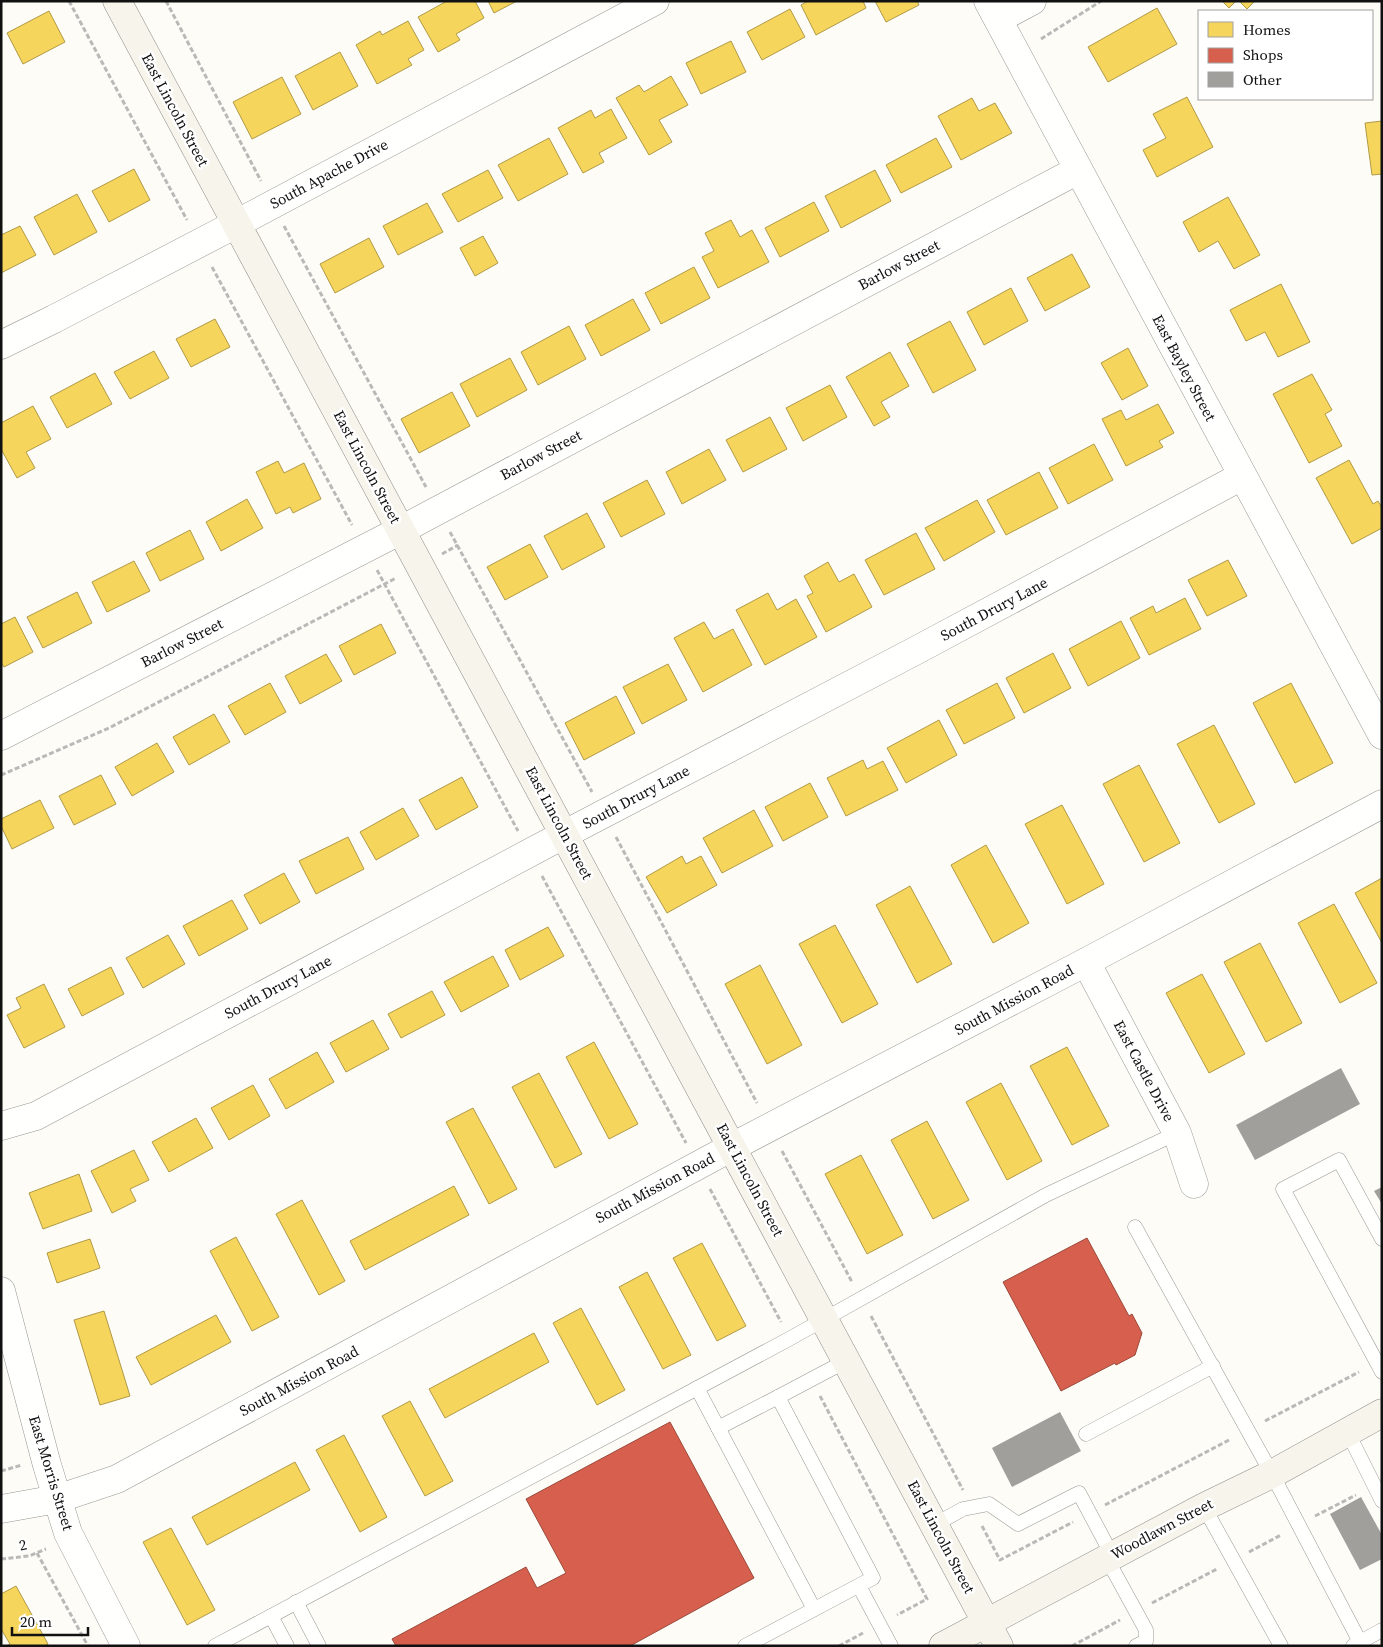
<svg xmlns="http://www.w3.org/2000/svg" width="1383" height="1647" viewBox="0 0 1383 1647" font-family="'Source Serif 4',serif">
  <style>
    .homes { fill: #f6d55c; stroke: #b19a46 }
    .shops { fill: #d6604d; stroke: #9b483b }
    .building { fill: #a19f9c }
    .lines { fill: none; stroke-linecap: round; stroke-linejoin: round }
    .lane-casing { stroke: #979795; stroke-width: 15 }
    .street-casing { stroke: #979795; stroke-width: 29 }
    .secondary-casing { stroke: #8e8d8b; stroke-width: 29 }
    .path { stroke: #b9b9b8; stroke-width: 3; stroke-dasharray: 5 2.5; stroke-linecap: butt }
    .lane { stroke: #fffffe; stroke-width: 14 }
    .street { stroke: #fffffe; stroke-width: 28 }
    .secondary { stroke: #f6f4eb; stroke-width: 28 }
    .labels { text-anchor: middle; stroke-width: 5; stroke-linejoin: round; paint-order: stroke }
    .street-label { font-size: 15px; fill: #111; stroke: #fff }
  </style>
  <rect width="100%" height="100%" fill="#fdfcf7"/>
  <g class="homes">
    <polygon points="447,1 475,1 484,18 456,34 460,40 438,52 418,17"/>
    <polygon points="488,1 517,1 494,13"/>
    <polygon points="808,1 863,1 866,8 816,35 801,5"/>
    <polygon points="875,1 917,1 919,5 886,22"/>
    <polygon points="1222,1 1236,1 1229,8"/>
    <polygon points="1239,1 1255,1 1247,9"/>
    <polygon points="1157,8 1177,44 1108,82 1088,47"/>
    <polygon points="790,9 805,37 762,60 747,32"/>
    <polygon points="49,11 65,42 23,64 7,33"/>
    <polygon points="408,21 424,50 408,59 412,65 377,84 356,45 380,31 382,35"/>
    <polygon points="731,41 746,72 701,94 686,63"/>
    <polygon points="340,52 358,86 313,110 295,76"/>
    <polygon points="671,76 688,105 659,120 672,142 649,155 616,98 639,85 644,92"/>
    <polygon points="282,77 301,114 252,139 233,102"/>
    <polygon points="1187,97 1213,147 1157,177 1143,150 1166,138 1153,114"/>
    <polygon points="972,98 979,111 995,103 1012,133 961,160 938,116"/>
    <polygon points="611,109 627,138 599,153 604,162 583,173 558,128 591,110 595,118"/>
    <polygon points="1382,121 1382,174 1372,175 1365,123"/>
    <polygon points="549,138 568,174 518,201 498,165"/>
    <polygon points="936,138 952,167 901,193 886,165"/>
    <polygon points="134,169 150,200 109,222 92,191"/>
    <polygon points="488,170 503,198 458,222 442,194"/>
    <polygon points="875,170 891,201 841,228 825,196"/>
    <polygon points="77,194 97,232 54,255 34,217"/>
    <polygon points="1228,197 1260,255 1234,269 1218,241 1199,252 1183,222"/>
    <polygon points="814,202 829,231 780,257 765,228"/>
    <polygon points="427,203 443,232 398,255 383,226"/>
    <polygon points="731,220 740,237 752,230 769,262 718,288 702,257 714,251 705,233"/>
    <polygon points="20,226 36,255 1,273 1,235"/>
    <polygon points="483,236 498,263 475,276 460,248"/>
    <polygon points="369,238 384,267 335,293 320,264"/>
    <polygon points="1072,254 1090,287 1045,311 1027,278"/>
    <polygon points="694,267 710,298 661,324 645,293"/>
    <polygon points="1281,284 1310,342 1278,357 1265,332 1246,341 1230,310"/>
    <polygon points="1011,288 1028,321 984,345 967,312"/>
    <polygon points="633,299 650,330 601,356 585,325"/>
    <polygon points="215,319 230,347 191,367 176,339"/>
    <polygon points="950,321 976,370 933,393 907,344"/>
    <polygon points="569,326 586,359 538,385 521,352"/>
    <polygon points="1128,348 1148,386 1122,400 1101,363"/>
    <polygon points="154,351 169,378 130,399 114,372"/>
    <polygon points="890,352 909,386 881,402 890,417 874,426 846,377"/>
    <polygon points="510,358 527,390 477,417 460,384"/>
    <polygon points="95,373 112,404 67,428 50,397"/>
    <polygon points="1312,374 1332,410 1325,414 1342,446 1309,463 1273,394"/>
    <polygon points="830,385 847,417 803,441 786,408"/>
    <polygon points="452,392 470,426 419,453 401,419"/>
    <polygon points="1158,404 1174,433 1159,441 1163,447 1126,466 1102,419 1121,410 1126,420"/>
    <polygon points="33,406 51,439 26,452 35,468 17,478 1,449 1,423"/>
    <polygon points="770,417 787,449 743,472 726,440"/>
    <polygon points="1094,444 1113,480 1068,504 1049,468"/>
    <polygon points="709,449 726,480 682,504 666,472"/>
    <polygon points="1349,460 1373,504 1378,501 1382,508 1382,528 1352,544 1316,478"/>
    <polygon points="278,461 284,473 304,463 321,499 293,513 290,507 276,514 256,472"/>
    <polygon points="1039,472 1058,508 1006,535 987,500"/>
    <polygon points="647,480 665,514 621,537 603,503"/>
    <polygon points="247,499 263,528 221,551 206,522"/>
    <polygon points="977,500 995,532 944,561 925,528"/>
    <polygon points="587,513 605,547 562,570 544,536"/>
    <polygon points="190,530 204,559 160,581 146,553"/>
    <polygon points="916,533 935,569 884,595 865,560"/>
    <polygon points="530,544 548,577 505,600 487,567"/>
    <polygon points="1228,560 1247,596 1207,616 1188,580"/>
    <polygon points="134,561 150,591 107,612 92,582"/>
    <polygon points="828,562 839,582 854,574 872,607 826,632 807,596 813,593 804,576"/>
    <polygon points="77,592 92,623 43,648 27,617"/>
    <polygon points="768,593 777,610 796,599 817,637 765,665 736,610"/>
    <polygon points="1185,598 1201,629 1149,655 1130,618 1153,606 1156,613"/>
    <polygon points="15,617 33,652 4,667 1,663 1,624"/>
    <polygon points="1121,621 1140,658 1088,686 1069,649"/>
    <polygon points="704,622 714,639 733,629 752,665 703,692 674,638"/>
    <polygon points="381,624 396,653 354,675 339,646"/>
    <polygon points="1053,653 1071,688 1024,713 1006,678"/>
    <polygon points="326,654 342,681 300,704 285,676"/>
    <polygon points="668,664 687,700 642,724 623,687"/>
    <polygon points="270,683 286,712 245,735 228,706"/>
    <polygon points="997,683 1015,718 964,744 946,710"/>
    <polygon points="1291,683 1333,763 1295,783 1253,703"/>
    <polygon points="616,696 635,733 584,760 565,723"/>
    <polygon points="214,714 230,742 189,765 173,737"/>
    <polygon points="939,720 957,755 906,783 887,748"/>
    <polygon points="1214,725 1255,804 1219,823 1177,744"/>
    <polygon points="157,743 174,772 132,796 115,767"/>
    <polygon points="863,760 867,769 883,761 898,790 846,816 827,778"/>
    <polygon points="1139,765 1180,843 1144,862 1103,784"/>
    <polygon points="101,775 116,804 74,825 59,796"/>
    <polygon points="462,777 478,807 436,830 419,800"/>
    <polygon points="810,783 828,817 783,841 765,807"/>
    <polygon points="40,800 54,828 12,849 1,826 1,819"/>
    <polygon points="1062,805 1104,884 1067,904 1025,824"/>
    <polygon points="403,808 419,836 376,860 360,832"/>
    <polygon points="754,810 773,846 722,873 703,838"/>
    <polygon points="348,837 364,869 316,894 299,861"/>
    <polygon points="986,845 1029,923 993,943 951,865"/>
    <polygon points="682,856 686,864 701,856 717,885 667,913 646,877"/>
    <polygon points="284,873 300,902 260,924 244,895"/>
    <polygon points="1382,878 1382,943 1355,893"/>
    <polygon points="910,886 952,964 917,983 876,905"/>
    <polygon points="232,900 248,929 199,956 183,926"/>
    <polygon points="1334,904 1377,983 1340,1003 1298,923"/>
    <polygon points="835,925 878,1004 842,1023 799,944"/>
    <polygon points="548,927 564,956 520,980 505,950"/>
    <polygon points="168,935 185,964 143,988 126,958"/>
    <polygon points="1260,943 1302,1023 1266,1042 1224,962"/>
    <polygon points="493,956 509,986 461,1012 444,982"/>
    <polygon points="760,965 802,1045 767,1064 725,984"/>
    <polygon points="111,967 124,994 82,1016 68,989"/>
    <polygon points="1202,974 1245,1054 1209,1073 1166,993"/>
    <polygon points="44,984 65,1027 24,1048 7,1015 21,1008 16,998"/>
    <polygon points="432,991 445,1015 401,1038 388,1014"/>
    <polygon points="373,1020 389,1049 346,1072 330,1043"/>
    <polygon points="594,1042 638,1124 609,1139 566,1057"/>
    <polygon points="1067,1047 1109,1126 1072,1145 1030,1066"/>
    <polygon points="317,1052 334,1082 286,1109 269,1079"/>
    <polygon points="539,1073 582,1154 555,1168 512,1087"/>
    <polygon points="1001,1083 1042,1161 1007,1180 966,1102"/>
    <polygon points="253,1085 270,1116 229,1140 211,1108"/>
    <polygon points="473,1108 517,1189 489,1204 446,1122"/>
    <polygon points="196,1118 213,1148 169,1172 152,1142"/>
    <polygon points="927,1121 969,1200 933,1219 891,1140"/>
    <polygon points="134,1150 149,1180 130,1189 136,1201 112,1213 91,1171"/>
    <polygon points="861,1155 903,1235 867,1254 825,1174"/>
    <polygon points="79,1174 92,1211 43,1229 29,1193"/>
    <polygon points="454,1186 469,1215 365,1270 350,1241"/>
    <polygon points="302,1200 345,1281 319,1295 276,1214"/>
    <polygon points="236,1237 279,1317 252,1331 210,1251"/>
    <polygon points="90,1239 100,1268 57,1283 47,1253"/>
    <polygon points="702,1243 746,1326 717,1341 673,1258"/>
    <polygon points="647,1272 691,1355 663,1369 619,1287"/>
    <polygon points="581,1308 625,1390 597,1405 553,1323"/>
    <polygon points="104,1311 130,1396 100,1405 74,1320"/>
    <polygon points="216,1315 231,1342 151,1385 136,1357"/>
    <polygon points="534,1333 549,1362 445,1418 429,1389"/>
    <polygon points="410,1401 453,1481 425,1496 382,1416"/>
    <polygon points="344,1435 387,1517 360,1532 316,1450"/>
    <polygon points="295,1462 310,1490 207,1545 192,1517"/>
    <polygon points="171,1528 215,1610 187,1625 143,1542"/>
    <polygon points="16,1586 48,1644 44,1646 6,1646 10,1644 1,1629 1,1594"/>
  </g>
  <g class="shops">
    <polygon points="1087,1238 1129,1316 1132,1314 1142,1333 1135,1355 1116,1365 1115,1363 1061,1391 1003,1282"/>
    <polygon points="670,1422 754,1578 630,1646 396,1646 392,1639 526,1567 537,1588 566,1573 526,1499"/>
  </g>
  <g class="building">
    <polygon points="1341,1068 1360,1104 1255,1160 1236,1125"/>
    <polygon points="1382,1187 1382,1204 1374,1191"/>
    <polygon points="1060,1412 1081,1451 1012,1487 992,1448"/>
    <polygon points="1361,1497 1382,1535 1382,1559 1360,1570 1330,1514"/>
  </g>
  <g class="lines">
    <g class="lane-casing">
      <g id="lane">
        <polyline points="1135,1227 1272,1474 1360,1642"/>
        <polyline points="1382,1239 1339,1160 1283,1189 1382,1372"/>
        <polyline points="697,1388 814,1609"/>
        <polyline points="718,1428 778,1397"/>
        <polyline points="1347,1431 1382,1501"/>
        <polyline points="1086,1434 1213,1366"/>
        <polyline points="1204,1507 1281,1646"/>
        <polyline points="934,1525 963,1509 989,1504 1018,1524 1079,1493 1112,1555"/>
        <polyline points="1107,1559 1146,1630 1146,1641 1136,1646"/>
        <polyline points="859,1586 891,1646"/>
        <polyline points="296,1602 319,1646"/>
        <polyline points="271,1616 287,1646"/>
        <polyline points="215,1646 789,1339 1046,1195 1177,1133"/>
        <polyline points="745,1646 873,1578 778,1397 846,1361"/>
        <polyline points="1353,1646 1382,1630"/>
      </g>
    </g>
    <g class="street-casing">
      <g id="street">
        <polyline points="988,1 1382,735"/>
        <polyline points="998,19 1032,1"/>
        <polyline points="1,345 54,319 236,224 655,1"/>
        <polyline points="1,736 401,530 1078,170"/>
        <polyline points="1086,962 1177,1133 1194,1184"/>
        <polyline points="1,1126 36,1116 565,834 915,651 1242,476"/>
        <polyline points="1,1291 47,1465 68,1533 126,1646"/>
        <polyline points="1,1509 57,1499 117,1479 732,1147 1086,962 1382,804"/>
      </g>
    </g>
    <g class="secondary-casing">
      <g id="secondary">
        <polyline points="117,1 999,1646"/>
        <polyline points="943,1646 1204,1507 1272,1474 1382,1413"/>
      </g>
    </g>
    <g class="path">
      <polyline points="69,1 187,220"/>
      <polyline points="166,1 261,181"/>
      <polyline points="1041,39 1101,1"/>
      <polyline points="284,226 426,487"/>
      <polyline points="212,267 352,525"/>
      <polyline points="450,532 592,792"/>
      <polyline points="442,554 458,545"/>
      <polyline points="377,570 518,831"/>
      <polyline points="1,775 109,728 396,578"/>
      <polyline points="616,837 757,1103"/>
      <polyline points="542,876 686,1143"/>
      <polyline points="782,1151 852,1282"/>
      <polyline points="710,1189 781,1322"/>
      <polyline points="871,1316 963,1490"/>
      <polyline points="820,1396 927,1599 897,1615"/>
      <polyline points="1265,1421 1359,1372"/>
      <polyline points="1,1471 22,1465"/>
      <polyline points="1105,1505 1231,1439"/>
      <polyline points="1315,1516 1356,1495"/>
      <polyline points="982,1526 1000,1560 1073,1522"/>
      <polyline points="1249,1552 1281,1535"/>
      <polyline points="37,1553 88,1646"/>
      <polyline points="1,1559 29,1556 46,1549"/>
      <polyline points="1152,1603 1217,1569"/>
      <polyline points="839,1646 863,1633"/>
      <polyline points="1072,1646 1120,1620"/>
    </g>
    <use href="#lane" class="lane"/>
    <use href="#street" class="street"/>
    <use href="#secondary" class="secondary"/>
  </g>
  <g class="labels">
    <g class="street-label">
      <text transform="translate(175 110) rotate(62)" y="5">East Lincoln Street</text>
      <text transform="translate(329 174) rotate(-28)" y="5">South Apache Drive</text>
      <text transform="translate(899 265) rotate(-28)" y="5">Barlow Street</text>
      <text transform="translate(1184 368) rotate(62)" y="5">East Bayley Street</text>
      <text transform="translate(541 455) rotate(-28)" y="5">Barlow Street</text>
      <text transform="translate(367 467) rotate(62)" y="5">East Lincoln Street</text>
      <text transform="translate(994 609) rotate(-28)" y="5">South Drury Lane</text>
      <text transform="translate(182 643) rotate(-27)" y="5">Barlow Street</text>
      <text transform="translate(636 797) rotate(-28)" y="5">South Drury Lane</text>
      <text transform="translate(559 823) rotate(62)" y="5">East Lincoln Street</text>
      <text transform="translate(278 987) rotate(-28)" y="5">South Drury Lane</text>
      <text transform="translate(1014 1000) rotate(-28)" y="5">South Mission Road</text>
      <text transform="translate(1144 1071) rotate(62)" y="5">East Castle Drive</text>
      <text transform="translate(750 1180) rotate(62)" y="5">East Lincoln Street</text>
      <text transform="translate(655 1188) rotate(-28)" y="5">South Mission Road</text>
      <text transform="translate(299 1381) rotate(-28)" y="5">South Mission Road</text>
      <text transform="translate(51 1473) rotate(73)" y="5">East Morris Street</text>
      <text transform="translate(1162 1529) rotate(-28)" y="5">Woodlawn Street</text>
      <text transform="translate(941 1537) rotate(62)" y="5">East Lincoln Street</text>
      <text transform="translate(23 1545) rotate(-12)" y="5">2</text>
    </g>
  </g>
  <rect width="1383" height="1647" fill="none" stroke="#111111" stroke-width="5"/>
  <rect x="1198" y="10" width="175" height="90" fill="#ffffff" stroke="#a0a0a0"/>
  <rect x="1208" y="22" width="25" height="15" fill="#f6d55c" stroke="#a0a0a0"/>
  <text x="1243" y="35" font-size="15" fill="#111111">Homes</text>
  <rect x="1208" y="48" width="25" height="15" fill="#d6604d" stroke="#a0a0a0"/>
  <text x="1243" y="60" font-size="15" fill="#111111">Shops</text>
  <rect x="1208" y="72" width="25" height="15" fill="#a19f9c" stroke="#a0a0a0"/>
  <text x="1243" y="85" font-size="15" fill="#111111">Other</text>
  <path d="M12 1627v8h76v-8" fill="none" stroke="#111111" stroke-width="2.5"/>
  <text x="20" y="1627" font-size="15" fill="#111111" stroke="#ffffff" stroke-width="4" paint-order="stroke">20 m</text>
</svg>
